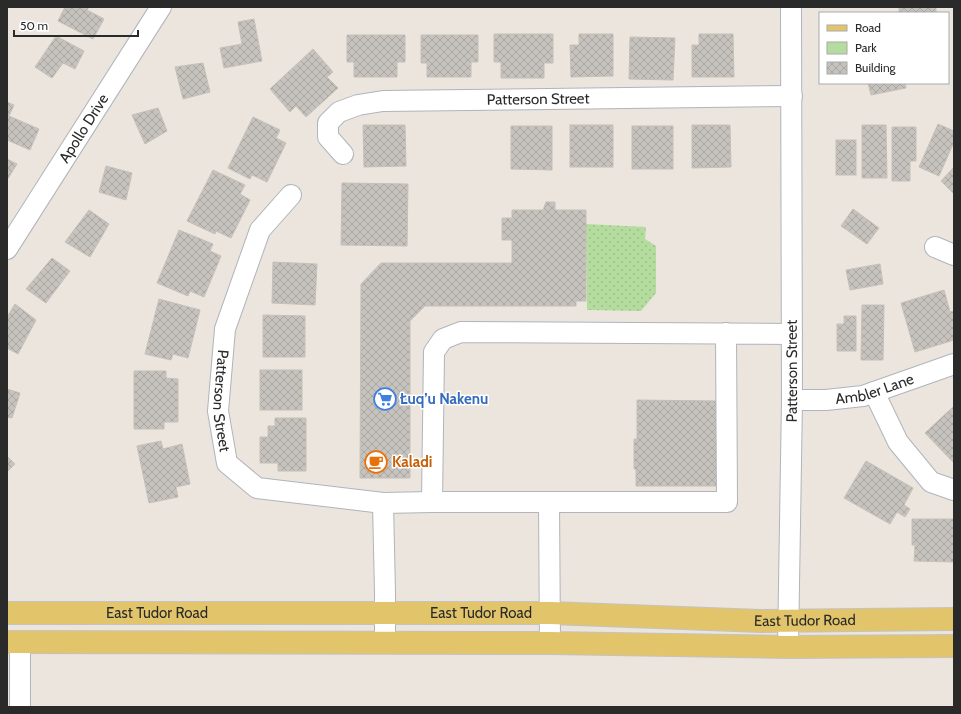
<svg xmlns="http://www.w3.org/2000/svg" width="961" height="714" viewBox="0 0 961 714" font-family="Cabin,sans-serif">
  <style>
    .green { fill: url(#green-dots) }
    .building { fill: url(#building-cross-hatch); stroke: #c6c0b7 }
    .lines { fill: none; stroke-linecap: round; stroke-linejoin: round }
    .minor-casing { stroke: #b1b4bc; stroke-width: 22 }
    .major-casing { stroke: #c3c3c3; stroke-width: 24 }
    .minor { stroke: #fff; stroke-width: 20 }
    .major { stroke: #e2c56b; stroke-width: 22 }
    .labels { text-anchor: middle; stroke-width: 3; stroke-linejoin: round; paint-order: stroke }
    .street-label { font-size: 15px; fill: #2a2a2a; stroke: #fff }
    .shop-label { font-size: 15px; font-weight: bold; fill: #366cbe; stroke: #fff; text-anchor: start }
    .food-label { font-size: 15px; font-weight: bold; fill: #c56008; stroke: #fff; text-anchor: start }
  </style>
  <defs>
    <pattern id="green-dots" width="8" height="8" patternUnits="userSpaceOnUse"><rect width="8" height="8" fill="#b5dc9f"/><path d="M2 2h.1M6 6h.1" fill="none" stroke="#9cbd89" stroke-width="1.8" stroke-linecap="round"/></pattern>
    <pattern id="building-cross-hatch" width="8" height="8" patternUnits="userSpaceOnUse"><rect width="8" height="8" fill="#c6c2bd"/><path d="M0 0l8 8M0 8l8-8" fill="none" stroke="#aaa7a3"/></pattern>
  </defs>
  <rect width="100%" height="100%" fill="#ebe5de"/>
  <polygon class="green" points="586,224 646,227 645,239 656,246 656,293 641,311 587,310"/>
  <g class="building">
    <polygon points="65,7 89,7 87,10 104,19 93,39 58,21"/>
    <rect x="899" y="7" width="37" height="6"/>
    <polygon points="254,19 262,61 224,68 220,48 242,44 238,22"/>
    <polygon points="494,34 553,34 553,63 544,63 544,78 501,78 501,62 494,62"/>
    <polygon points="579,34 613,34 613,76 571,77 570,45 579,45"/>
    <polygon points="699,34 733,34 734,77 692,77 692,45 699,45"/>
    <polygon points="347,35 405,35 405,62 397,62 397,77 354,77 354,62 347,62"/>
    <polygon points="421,35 478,35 478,62 471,62 471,77 427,77 427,63 421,63"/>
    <polygon points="56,36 84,51 75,69 63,63 52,78 35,67"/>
    <polygon points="630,37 675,38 673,80 629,79"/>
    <polygon points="313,49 333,72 327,77 338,88 306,117 296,106 290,112 270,89"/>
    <polygon points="203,63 210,92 183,99 175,67"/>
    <polygon points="868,83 905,83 906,88 871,95"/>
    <polygon points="7,102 14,105 9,116 39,129 30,150 7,140"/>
    <polygon points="158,108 167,131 145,144 132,115"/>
    <polygon points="253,117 280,130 276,138 286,143 267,182 252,175 250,179 228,168"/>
    <polygon points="938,124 954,131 954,142 939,176 919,167"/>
    <polygon points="363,125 405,125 406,166 364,167"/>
    <rect x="570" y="125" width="43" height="42"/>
    <polygon points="692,125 730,125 731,167 692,168"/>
    <polygon points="862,125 886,125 887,178 862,178"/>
    <polygon points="511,126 552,126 552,170 511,169"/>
    <rect x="632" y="126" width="41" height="43"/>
    <polygon points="892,127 916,127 916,161 910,161 910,181 892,181"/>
    <rect x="836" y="140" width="20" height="35"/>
    <polygon points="7,159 17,164 7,180"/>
    <polygon points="106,166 132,173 126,200 99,192"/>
    <polygon points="954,167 954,194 941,181"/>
    <polygon points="213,170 245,185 240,194 250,200 231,238 216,231 215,234 187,221"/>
    <polygon points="342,183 408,184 407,246 341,245"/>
    <polygon points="546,202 555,202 555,210 586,210 586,301 576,301 576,306 425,306 410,321 410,478 360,478 361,284 381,263 512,263 512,240 502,240 502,218 512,218 512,210 543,210"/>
    <polygon points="853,209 879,228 867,244 841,226"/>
    <polygon points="89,210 109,224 90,257 65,242"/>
    <polygon points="179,230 213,244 210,251 221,256 204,297 190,291 188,296 157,283"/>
    <polygon points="52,258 70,271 46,303 26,289"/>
    <polygon points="273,262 317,264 315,305 272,303"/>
    <polygon points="880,264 883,284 850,290 846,270"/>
    <polygon points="944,290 950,312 954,311 954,340 915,352 901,303"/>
    <polygon points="159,299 200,310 188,358 173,354 171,360 145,354"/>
    <polygon points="15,304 36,320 18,354 7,348 7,317"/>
    <polygon points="862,305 884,305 883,360 861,360"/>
    <polygon points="263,315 305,316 305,357 263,357"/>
    <polygon points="844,316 856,316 856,351 837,351 837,324 844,324"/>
    <rect x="260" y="370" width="42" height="40"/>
    <polygon points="134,371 166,371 166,378 178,379 178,422 164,422 164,429 134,429"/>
    <polygon points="7,389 20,393 12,418 7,417"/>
    <polygon points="637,400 719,401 719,486 636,486 636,469 634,469 634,439 637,439"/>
    <polygon points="954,406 954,463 925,433"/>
    <polygon points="275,418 306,418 306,471 278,471 278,463 260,463 260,437 268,437 268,426 275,426"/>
    <polygon points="161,441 163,449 182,444 190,484 176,487 178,497 149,503 137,446"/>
    <polygon points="7,456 15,464 7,472"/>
    <polygon points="866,461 913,488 904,505 910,509 905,517 897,512 890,524 844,498"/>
    <polygon points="912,519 954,519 954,562 914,561 915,545 912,545"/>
  </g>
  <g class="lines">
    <g class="minor-casing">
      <g id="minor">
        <path id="s1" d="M343,154L328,137V123L339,112L358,105L383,101L792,96"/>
        <path id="s2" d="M291,195L260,230L225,329L218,411L227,463L257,488L383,503L385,593V642"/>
        <polyline points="935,247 954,255"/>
        <path id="s3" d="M7,249L161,7"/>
        <path d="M726,333L727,502H432L434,352L443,339L461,332C572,333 682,334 792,334"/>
        <polyline points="874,392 898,442 931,482 954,490"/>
        <path id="s4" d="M792,400H826L863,396L954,364"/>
        <polyline points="549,502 550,643"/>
        <polyline points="383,503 432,502"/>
        <polyline points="20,642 20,707"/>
        <path id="s5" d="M788,647L792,400L791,7"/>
      </g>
    </g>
    <g class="major-casing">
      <g id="major">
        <path id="s6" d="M7,613H550L761,621L954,619"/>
        <polyline points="7,642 550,643 788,647 954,646"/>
      </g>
    </g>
    <use href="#minor" class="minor"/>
    <use href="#major" class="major"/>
  </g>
  <defs>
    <g id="supermarket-ring" transform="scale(1.15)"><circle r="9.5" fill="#fff" stroke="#3f7fe0" stroke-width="1.5"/><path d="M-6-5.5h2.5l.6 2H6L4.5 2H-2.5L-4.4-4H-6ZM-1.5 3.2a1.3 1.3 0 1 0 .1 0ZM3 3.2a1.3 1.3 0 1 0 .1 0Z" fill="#3f7fe0"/></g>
    <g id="cafe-ring" transform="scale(1.15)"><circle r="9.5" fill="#fff" stroke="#e8710a" stroke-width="1.5"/><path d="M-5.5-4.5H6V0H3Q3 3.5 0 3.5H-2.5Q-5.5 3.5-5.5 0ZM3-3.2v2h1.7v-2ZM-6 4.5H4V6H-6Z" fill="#e8710a"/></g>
  </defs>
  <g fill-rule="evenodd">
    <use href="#supermarket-ring" x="385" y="399"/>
    <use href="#cafe-ring" x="376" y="462"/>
  </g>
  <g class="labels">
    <g class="street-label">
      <text dy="5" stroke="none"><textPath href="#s1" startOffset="253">Patterson Street</textPath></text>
      <text dy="5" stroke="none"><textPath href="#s3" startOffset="143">Apollo Drive</textPath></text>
      <text dy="5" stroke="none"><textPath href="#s5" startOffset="276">Patterson Street</textPath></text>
      <text dy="5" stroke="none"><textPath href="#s4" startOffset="84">Ambler Lane</textPath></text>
      <text dy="5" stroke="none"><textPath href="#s2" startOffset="224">Patterson Street</textPath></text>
      <text dy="5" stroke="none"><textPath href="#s6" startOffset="150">East Tudor Road</textPath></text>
      <text dy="5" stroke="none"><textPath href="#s6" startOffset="474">East Tudor Road</textPath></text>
      <text dy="5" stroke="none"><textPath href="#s6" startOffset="798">East Tudor Road</textPath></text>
    </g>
    <g class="shop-label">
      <text x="400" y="404">Łuq’u Nakenu</text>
    </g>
    <g class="food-label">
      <text x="392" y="467">Kaladi</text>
    </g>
  </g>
  <rect width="961" height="714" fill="none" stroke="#2a2a2a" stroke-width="16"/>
  <rect x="819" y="12" width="130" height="72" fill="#ffffff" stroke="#aaaaaa"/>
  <rect x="827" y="25" width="20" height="6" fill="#e2c56b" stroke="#aaaaaa"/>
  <text x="855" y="32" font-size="12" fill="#2a2a2a">Road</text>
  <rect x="827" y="42" width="20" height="12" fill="#b5dc9f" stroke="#aaaaaa"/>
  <text x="855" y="52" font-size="12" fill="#2a2a2a">Park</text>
  <rect x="827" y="62" width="20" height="12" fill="url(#building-cross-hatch)" stroke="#aaaaaa"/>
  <text x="855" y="72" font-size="12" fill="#2a2a2a">Building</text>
  <path d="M14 30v6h124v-6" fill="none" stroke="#2a2a2a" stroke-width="2"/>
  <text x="20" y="30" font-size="12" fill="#2a2a2a" stroke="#ffffff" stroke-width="3" paint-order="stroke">50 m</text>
</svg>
